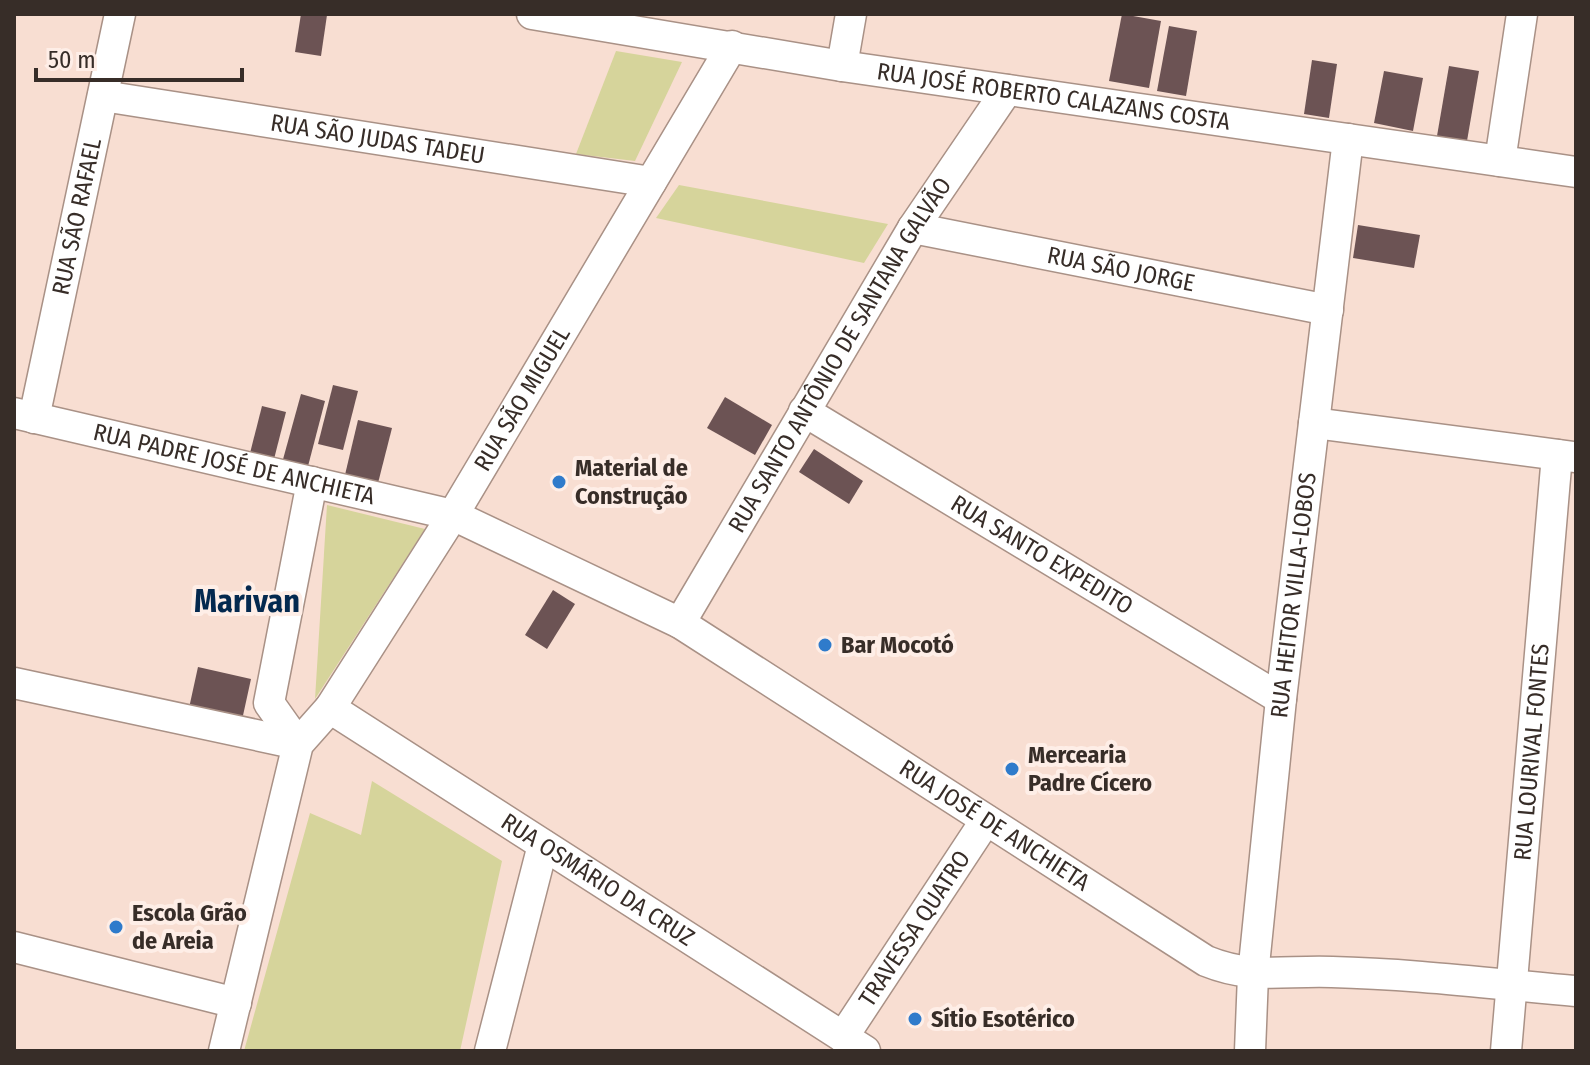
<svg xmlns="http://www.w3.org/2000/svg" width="1590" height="1065" viewBox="0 0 1590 1065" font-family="'Fira Sans Condensed',sans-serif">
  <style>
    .green { fill: #d6d49b }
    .building { fill: #6c5354 }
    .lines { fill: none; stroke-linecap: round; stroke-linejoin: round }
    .minor-casing { stroke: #a99186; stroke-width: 33 }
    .minor { stroke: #fff; stroke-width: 30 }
    .poi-dot { fill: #2f7bcb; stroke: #feeee7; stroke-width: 3 }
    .labels { text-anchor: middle; stroke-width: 8; stroke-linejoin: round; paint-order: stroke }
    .street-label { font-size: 24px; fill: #372d28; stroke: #feeee7 }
    .poi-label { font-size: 24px; font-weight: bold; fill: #372d28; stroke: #feeee7; text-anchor: start }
    .district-label { font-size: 32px; font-weight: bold; fill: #04294f; stroke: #feeee7 }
  </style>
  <rect width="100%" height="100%" fill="#f8ded2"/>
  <g class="green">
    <polygon points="616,51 682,62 635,161 576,154"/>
    <polygon points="679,185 888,224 864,263 656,218"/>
    <polygon points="327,505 425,529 315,699"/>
    <polygon points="372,781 502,861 460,1051 244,1051 310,813 361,835"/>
  </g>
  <g class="building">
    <polygon points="301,14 327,15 321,56 295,52"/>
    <polygon points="1122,14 1161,21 1149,88 1109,81"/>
    <polygon points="1169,26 1197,31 1186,96 1157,91"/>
    <polygon points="1312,60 1337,64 1329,118 1304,114"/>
    <polygon points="1449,66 1479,71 1467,141 1437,136"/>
    <polygon points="1384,71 1423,78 1413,131 1374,123"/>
    <polygon points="1358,225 1420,235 1414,268 1353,258"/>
    <polygon points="333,385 358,391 343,450 318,444"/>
    <polygon points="301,394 325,401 307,470 282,463"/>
    <polygon points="725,397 772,425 755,455 707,428"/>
    <polygon points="262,406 286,412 273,463 249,457"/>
    <polygon points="358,420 392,428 377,487 344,479"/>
    <polygon points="814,449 863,481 849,504 799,472"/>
    <polygon points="553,590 575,604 547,649 525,635"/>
    <polygon points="198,667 251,679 242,720 189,708"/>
  </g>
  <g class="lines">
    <g class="minor-casing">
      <g id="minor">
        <path id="s1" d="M532,14L842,66L1576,172"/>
        <polyline points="842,66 851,14"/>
        <path id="s2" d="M103,96L651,182"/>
        <polyline points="1500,161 1522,14"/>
        <path id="s3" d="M913,228L1328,310"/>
        <path id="s4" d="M804,411L1281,699"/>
        <path id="s5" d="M14,413L453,515L680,623L1206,961C1253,980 1284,970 1332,972C1413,974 1495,984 1576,991"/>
        <path id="s6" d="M34,418L120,14"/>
        <polyline points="1314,423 1574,457"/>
        <path id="s7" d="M680,623L913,228L1007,90"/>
        <polyline points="14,683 298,744"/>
        <path id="s8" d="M330,708L865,1051"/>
        <polyline points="298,744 269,703 312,482"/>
        <polyline points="14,947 236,1003"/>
        <path id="s9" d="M843,1037L986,820"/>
        <path id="s10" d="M224,1051L298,744L330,708L453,515L732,46"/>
        <polyline points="490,1051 543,845"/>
        <path id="s11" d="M1250,1051L1253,975L1281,699L1348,139"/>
        <path id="s12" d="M1506,1051L1557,455"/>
      </g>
    </g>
    <use href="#minor" class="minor"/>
  </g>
  <g class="poi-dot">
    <circle cx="559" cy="482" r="8"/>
    <circle cx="825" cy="645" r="8"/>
    <circle cx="1012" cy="769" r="8"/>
    <circle cx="116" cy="927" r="8"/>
    <circle cx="915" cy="1019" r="8"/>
  </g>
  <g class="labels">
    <g class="street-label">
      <text dy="8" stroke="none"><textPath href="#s1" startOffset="528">RUA JOSÉ ROBERTO CALAZANS COSTA</textPath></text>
      <text dy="8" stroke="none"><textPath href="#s2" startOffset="278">RUA SÃO JUDAS TADEU</textPath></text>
      <text dy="8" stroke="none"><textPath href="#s6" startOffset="206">RUA SÃO RAFAEL</textPath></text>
      <text dy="8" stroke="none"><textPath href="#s3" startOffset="212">RUA SÃO JORGE</textPath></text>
      <text dy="8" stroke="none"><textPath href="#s7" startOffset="312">RUA SANTO ANTÔNIO DE SANTANA GALVÃO</textPath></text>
      <text dy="8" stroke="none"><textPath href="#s10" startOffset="728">RUA SÃO MIGUEL</textPath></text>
      <text dy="8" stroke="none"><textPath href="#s5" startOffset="226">RUA PADRE JOSÉ DE ANCHIETA</textPath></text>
      <text dy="8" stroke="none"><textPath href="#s4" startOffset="278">RUA SANTO EXPEDITO</textPath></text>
      <text dy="8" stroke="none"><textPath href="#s11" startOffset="458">RUA HEITOR VILLA-LOBOS</textPath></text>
      <text dy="8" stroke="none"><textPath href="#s12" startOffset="300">RUA LOURIVAL FONTES</textPath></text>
      <text dy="8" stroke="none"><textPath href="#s5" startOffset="1076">RUA JOSÉ DE ANCHIETA</textPath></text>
      <text dy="8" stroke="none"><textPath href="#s8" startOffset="318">RUA OSMÁRIO DA CRUZ</textPath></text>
      <text dy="8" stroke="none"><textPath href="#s9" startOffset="130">TRAVESSA QUATRO</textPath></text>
    </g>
    <g class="poi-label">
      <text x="575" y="476">Material de<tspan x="575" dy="28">Construção</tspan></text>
      <text x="841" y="653">Bar Mocotó</text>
      <text x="1028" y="763">Mercearia<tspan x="1028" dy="28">Padre Cícero</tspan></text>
      <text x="132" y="921">Escola Grão<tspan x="132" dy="28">de Areia</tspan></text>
      <text x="931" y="1027">Sítio Esotérico</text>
    </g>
    <g class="district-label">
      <text x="247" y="612">Marivan</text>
    </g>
  </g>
  <rect width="1590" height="1065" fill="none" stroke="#372d28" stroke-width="32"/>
  <path d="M36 68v12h206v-12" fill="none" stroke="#372d28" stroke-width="4"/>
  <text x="48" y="68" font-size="24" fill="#372d28" stroke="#feeee7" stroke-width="6" paint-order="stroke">50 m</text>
</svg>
